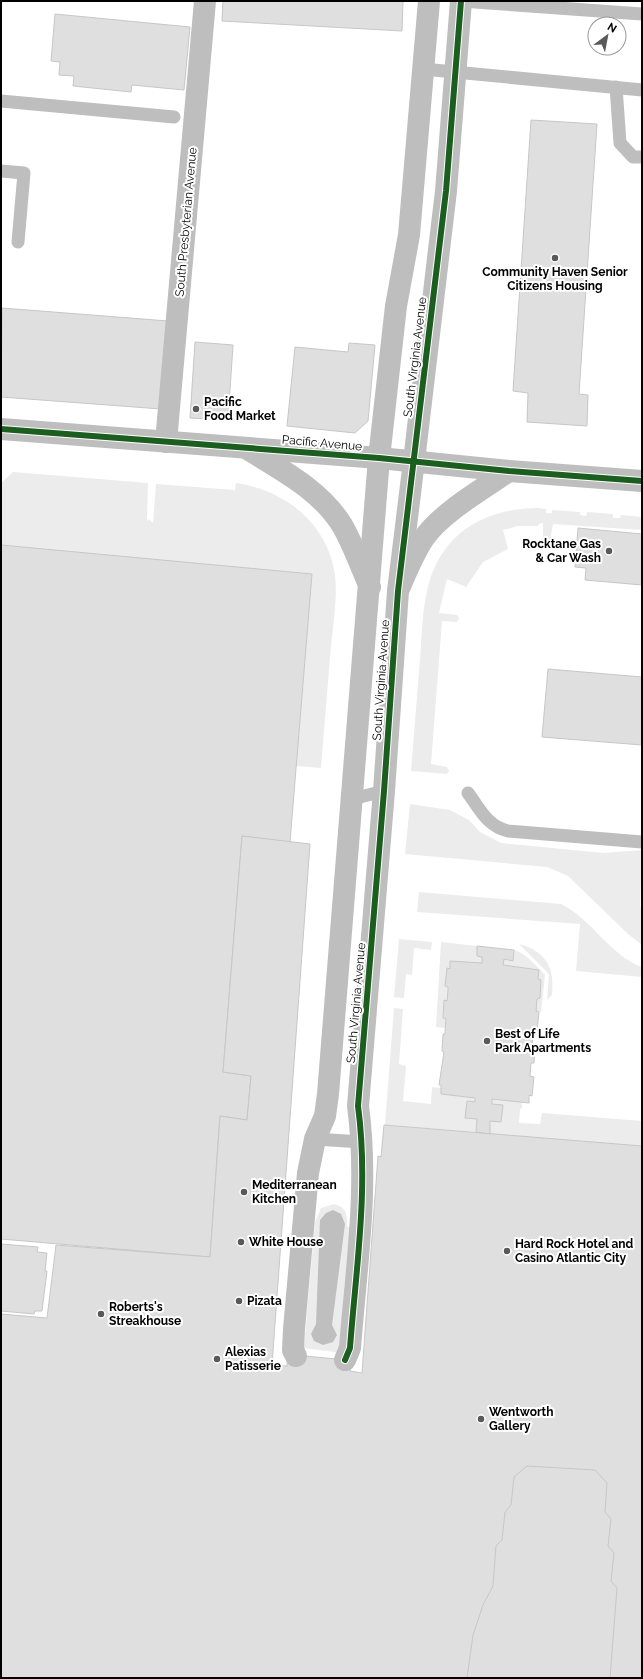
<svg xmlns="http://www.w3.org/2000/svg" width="643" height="1679" viewBox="0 0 643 1679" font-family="Raleway,sans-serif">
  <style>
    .green { fill: #ececec }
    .water { fill: #bfbfbf }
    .building { fill: #dfdfdf; stroke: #c7c7c7 }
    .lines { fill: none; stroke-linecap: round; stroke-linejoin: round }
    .service { stroke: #bebebe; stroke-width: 13 }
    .minor { stroke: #bebebe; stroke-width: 22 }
    .tertiary { stroke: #bebebe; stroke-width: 22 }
    .cycleway-casing { stroke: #fff; stroke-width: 8 }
    .cycleway { stroke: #1b5e20; stroke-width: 6 }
    .poi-dot { fill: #595959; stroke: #fff; stroke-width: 1.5 }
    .labels { text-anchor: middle; stroke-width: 4; stroke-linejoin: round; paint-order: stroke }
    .street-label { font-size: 12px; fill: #000; stroke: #fff }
    .poi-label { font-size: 12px; font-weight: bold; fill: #000; stroke: #fff; text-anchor: start }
  </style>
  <rect width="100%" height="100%" fill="#fff"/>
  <g class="green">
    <path d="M13,472L148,483L147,521L149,519L153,523L156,484L235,490L236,483C285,490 328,524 335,575C338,598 332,632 330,657C327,694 324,731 321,768L296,766L220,566L1,545V483Z"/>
    <path d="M537,508L546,509V513H552V510L580,512V515L586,516L587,512L613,514V518H620L621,515L642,517V530L553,524L550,541L546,543L543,539V523L539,524L538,526H518L503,530L508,549L483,562L466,587L447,579L439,613L457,615L459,618L457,622L442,621L431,764L447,767L449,771L447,774L411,771C414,734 417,696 420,659C422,634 422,608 429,583C444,531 486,509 537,508Z"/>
    <polygon points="410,804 450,810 469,820 480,832 501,843 604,853 642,850 640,907 642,908 642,945 628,934 568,876 547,867 405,854"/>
    <path d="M419,892L561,904C592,919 609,955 642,967V977L576,971L580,924L417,912Z"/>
    <polygon points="399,939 432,942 431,950 414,948 412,975 406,974 404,998 394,997"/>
    <polygon points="441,942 477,946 477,956 482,957 482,963 450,961 450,969 447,969 445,986 448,987 447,1001 444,1001 443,1018 446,1019 445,1028 436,1027"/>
    <path d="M519,944C546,951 555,968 552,995L547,1000L549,974Z"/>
    <path d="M514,950C526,953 537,967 545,975L541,1012L536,1011L537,999L540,998L541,980L538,979L539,970L503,965L504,959L513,960Z"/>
    <polygon points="394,1008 403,1009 399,1064 406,1066 403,1101 431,1104 432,1087 441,1088 441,1094 475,1098 475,1102 467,1101 465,1118 477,1119 476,1132 385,1125"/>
    <polygon points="492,1099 522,1102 522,1108 520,1109 519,1123 540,1124 542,1113 642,1121 642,1146 490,1134 490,1121 501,1121 503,1105 492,1104"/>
    <path d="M334,1204C346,1207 348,1215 347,1226L350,1228L344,1289L341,1353L304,1348L315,1222L321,1208Z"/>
  </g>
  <polygon class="water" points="333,1210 341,1214 345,1224 332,1325 337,1335 333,1342 323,1345 314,1341 311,1334 316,1324 320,1220 326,1213"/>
  <g class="building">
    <polygon points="223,1 403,1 402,31 222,21"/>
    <polygon points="55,14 190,27 184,90 132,85 131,92 73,86 74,76 59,75 60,62 51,61"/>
    <polygon points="531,120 597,124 579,394 588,395 587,426 527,422 528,393 513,391"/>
    <polygon points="2,308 168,321 161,409 1,397"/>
    <polygon points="195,342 233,345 228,420 190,418"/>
    <polygon points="349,343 375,345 368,421 355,433 287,426 295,347 348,352"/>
    <polygon points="578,528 642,534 642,585 585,580 586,568 575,567"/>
    <polygon points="1,545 312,574 290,842 242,836 223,1072 251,1076 247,1120 220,1116 210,1257 1,1239"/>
    <polygon points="548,669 642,677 642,745 542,737"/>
    <polygon points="242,836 310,844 272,1365 287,1366 287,1360 304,1356 348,1360 351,1367 350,1371 362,1373 378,1156 381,1157 384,1125 642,1146 642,1678 1,1678 1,1314 47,1318 56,1245 210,1257 220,1116 247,1120 251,1076 223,1072"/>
    <polygon points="477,946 514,950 513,961 504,959 503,965 539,970 538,979 541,980 540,998 537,999 536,1011 539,1012 537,1031 534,1031 532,1044 535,1045 534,1063 531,1063 530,1076 534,1077 532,1096 529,1095 529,1103 492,1099 492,1104 503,1105 501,1122 490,1121 490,1134 476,1132 477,1119 465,1118 467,1101 475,1102 475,1098 441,1094 441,1085 439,1085 444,1052 442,1051 443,1034 445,1034 445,1031 446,1019 443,1018 444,1000 447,1001 448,990 448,987 445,986 447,968 450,969 450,961 482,963 482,957 477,956"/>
    <polygon points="1,1244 38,1247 37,1252 47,1253 45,1271 47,1271 42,1311 35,1311 34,1314 1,1311"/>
    <polygon points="527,1466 595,1470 607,1483 605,1512 611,1519 608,1546 614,1553 611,1581 617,1588 610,1678 467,1678 473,1635 483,1605 493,1586 496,1546 502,1540 505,1512 511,1505 514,1477"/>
  </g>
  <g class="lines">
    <g class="service">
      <polyline points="461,1 642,14"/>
      <polyline points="423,69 642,90"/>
      <polyline points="616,87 620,143 633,157 642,157"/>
      <polyline points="1,101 174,117"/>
      <polyline points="1,171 24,173 18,242"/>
      <path d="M468,793C480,809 487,826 508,831L642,842"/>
      <polyline points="352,799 384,791"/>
      <polyline points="315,1139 362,1142"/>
    </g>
    <g class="minor">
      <polyline points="166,442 205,1"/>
      <polyline points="296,1356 293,1350 294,1329 308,1173 315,1139 325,1116 328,1094 379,458"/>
      <path d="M345,1360L350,1348C356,1268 369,1187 358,1106L384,791L398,591L414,461"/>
    </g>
    <g class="tertiary">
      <polyline points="1,429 379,458 509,471 642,481"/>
      <path d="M249,450C283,471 320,490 342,525C353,544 361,567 370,587"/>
      <polyline points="379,458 396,306 409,235 429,1"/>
      <polyline points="414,461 446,191 461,1"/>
      <path d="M398,591C406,573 413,554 424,538C441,513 483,489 509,471"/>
    </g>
    <g class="cycleway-casing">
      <g id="cycleway">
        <polyline points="1,429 379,458 509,471 642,481"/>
        <path d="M345,1360L350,1348C356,1268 369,1187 358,1106L384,791L398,591L446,191L461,1"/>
      </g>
    </g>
    <use href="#cycleway" class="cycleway"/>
  </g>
  <g class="poi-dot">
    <circle cx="555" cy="258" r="4"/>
    <circle cx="196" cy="409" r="4"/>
    <circle cx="609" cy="551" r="4"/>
    <circle cx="487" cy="1041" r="4"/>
    <circle cx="244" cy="1192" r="4"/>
    <circle cx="241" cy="1242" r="4"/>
    <circle cx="507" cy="1251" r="4"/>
    <circle cx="239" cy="1301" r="4"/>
    <circle cx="101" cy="1314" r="4"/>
    <circle cx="217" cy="1359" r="4"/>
    <circle cx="481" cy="1419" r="4"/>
  </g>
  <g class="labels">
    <g class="street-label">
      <text transform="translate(186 222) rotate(-85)" y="4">South Presbyterian Avenue</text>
      <text transform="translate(415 357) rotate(-83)" y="4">South Virginia Avenue</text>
      <text transform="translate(322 443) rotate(5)" y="4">Pacific Avenue</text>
      <text transform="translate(381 680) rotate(-86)" y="4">South Virginia Avenue</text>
      <text transform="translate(356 1003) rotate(-85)" y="4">South Virginia Avenue</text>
    </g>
    <g class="poi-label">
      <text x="555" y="276" text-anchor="middle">Community Haven Senior<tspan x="555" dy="14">Citizens Housing</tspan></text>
      <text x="204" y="406">Pacific<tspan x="204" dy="14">Food Market</tspan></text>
      <text x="601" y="548" text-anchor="end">Rocktane Gas<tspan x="601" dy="14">&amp; Car Wash</tspan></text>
      <text x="495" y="1038">Best of Life<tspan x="495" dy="14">Park Apartments</tspan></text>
      <text x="252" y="1189">Mediterranean<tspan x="252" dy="14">Kitchen</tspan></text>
      <text x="249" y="1246">White House</text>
      <text x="515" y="1248">Hard Rock Hotel and<tspan x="515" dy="14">Casino Atlantic City</tspan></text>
      <text x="247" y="1305">Pizata</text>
      <text x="109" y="1311">Roberts's<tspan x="109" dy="14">Streakhouse</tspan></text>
      <text x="225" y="1356">Alexias<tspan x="225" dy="14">Patisserie</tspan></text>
      <text x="489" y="1416">Wentworth<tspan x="489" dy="14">Gallery</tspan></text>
    </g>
  </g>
  <rect width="643" height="1679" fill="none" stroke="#000000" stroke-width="4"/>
  <g transform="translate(607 36) rotate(32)"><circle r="19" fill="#ffffff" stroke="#999999"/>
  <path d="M0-3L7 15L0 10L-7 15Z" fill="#595959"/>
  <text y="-6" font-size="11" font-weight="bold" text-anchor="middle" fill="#000000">N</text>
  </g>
</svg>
